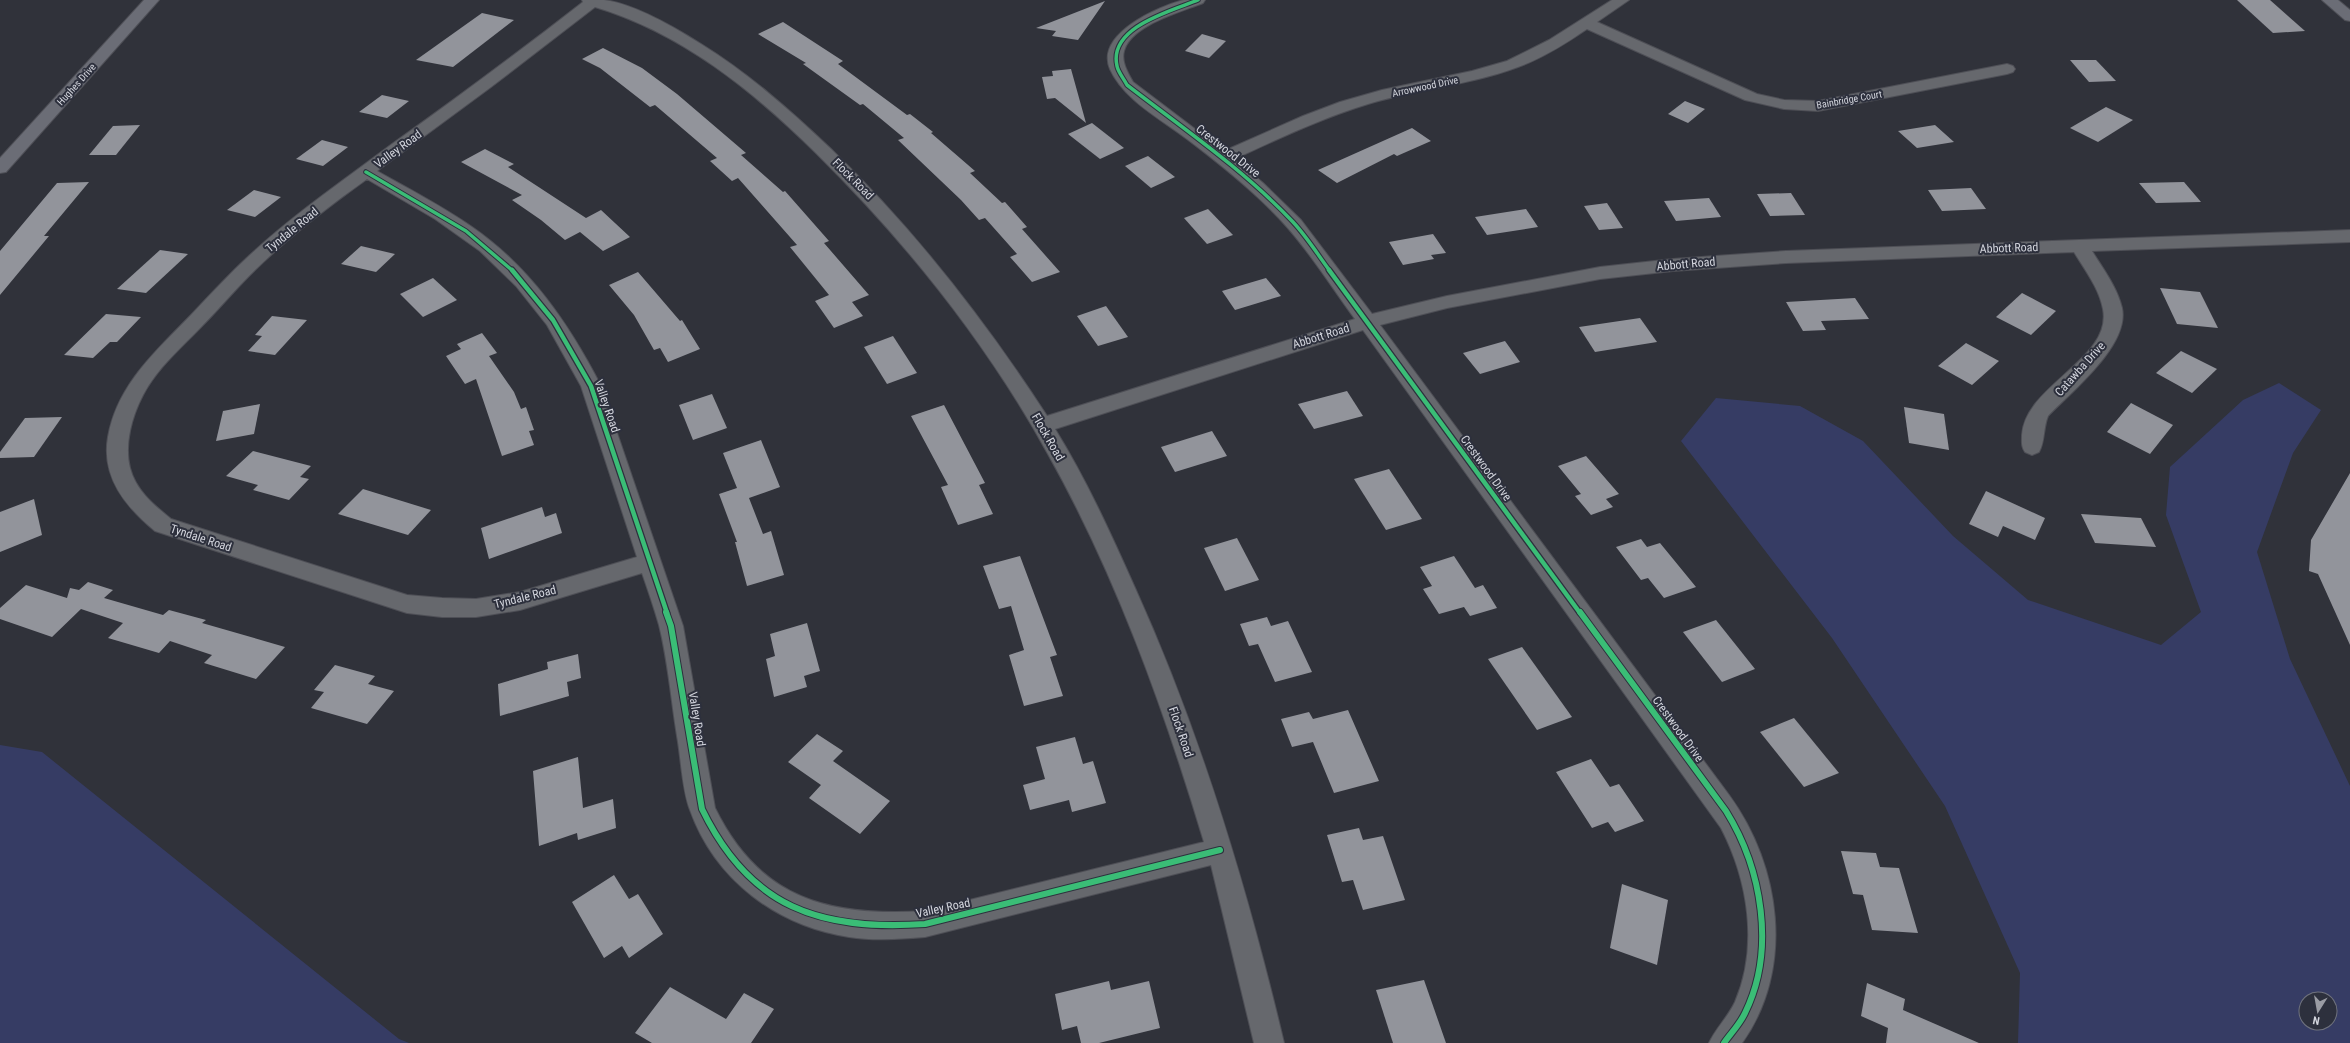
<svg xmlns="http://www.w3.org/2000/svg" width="2350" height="1043" viewBox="0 0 2350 1043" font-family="'Roboto Condensed',sans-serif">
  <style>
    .green { fill: #363c64; fill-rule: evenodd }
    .building { fill: #92949b }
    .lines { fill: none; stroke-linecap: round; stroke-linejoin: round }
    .street-casing { stroke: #4e4f56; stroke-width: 2 }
    .secondary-casing { stroke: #4e4f56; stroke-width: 2 }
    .street { fill: #66686d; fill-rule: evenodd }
    .secondary { fill: #6b6d76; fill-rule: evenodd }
    .cycleway-far2-casing { stroke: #2d303d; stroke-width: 5.5 }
    .cycleway-far1-casing { stroke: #2d303d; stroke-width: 7 }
    .cycleway-casing { stroke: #2d303d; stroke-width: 8 }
    .cycleway-far2 { stroke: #3abd76; stroke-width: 3.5 }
    .cycleway-far1 { stroke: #3abd76; stroke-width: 4.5 }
    .cycleway { stroke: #3abd76; stroke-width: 6 }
    .labels { text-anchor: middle; stroke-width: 4; stroke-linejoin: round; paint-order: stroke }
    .far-street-label { font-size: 10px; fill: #d3d5dd; stroke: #2d303d }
    .street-label { font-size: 12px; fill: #d3d5dd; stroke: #2d303d }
  </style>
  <rect width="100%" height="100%" fill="#30323a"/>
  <g class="green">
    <path d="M2279,383L2321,410L2293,453L2257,552L2290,659L2350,786V1043H2018L2020,973L1945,806L1832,638L1681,441L1716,398L1800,406L1863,441L1953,536L2028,600L2161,645L2201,612L2166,515L2170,467L2243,400ZM2306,999H2330V1023H2306Z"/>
    <polygon points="0,745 42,752 399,1039 409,1043 0,1043"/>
  </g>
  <g class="building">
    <polygon points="2237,0 2270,0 2305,31 2273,33"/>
    <polygon points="1105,1 1078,40 1052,36 1056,31 1036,28"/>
    <polygon points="482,13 514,20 453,67 416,60"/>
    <polygon points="783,22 843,61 838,64 907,115 910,114 933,132 931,133 975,171 970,173 1002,203 1005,202 1027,227 1022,229 1060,272 1032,282 1010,257 1017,254 985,218 979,220 961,200 898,140 904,138 863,104 860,105 803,64 806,63 758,34"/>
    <polygon points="1202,34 1226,41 1209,58 1185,51"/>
    <polygon points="603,48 642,68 677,94 746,153 741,155 783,192 785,191 829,241 824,243 869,295 852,302 863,316 834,328 815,301 829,295 790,247 797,245 738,178 732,181 710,161 717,158 655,105 650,107 600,68 582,59"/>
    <polygon points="2070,60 2096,60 2116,81 2089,82"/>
    <polygon points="1071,69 1086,123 1055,98 1047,99 1042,77 1053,76 1052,71"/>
    <polygon points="382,95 409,101 387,118 359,112"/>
    <polygon points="1685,101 1705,109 1688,123 1668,114"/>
    <polygon points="2106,107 2133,120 2098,142 2070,128"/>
    <polygon points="1092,123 1124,148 1100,159 1068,134"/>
    <polygon points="140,125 116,155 89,155 113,126"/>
    <polygon points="1935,125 1954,142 1917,148 1898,131"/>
    <polygon points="1412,128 1431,141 1397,156 1394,154 1337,183 1318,170"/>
    <polygon points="322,140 348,147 323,166 296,159"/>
    <polygon points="485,149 514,164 508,167 586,218 601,210 630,237 603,251 580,232 565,240 541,220 512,200 522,195 461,162"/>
    <polygon points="1148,156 1175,177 1151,188 1125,166"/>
    <polygon points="89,182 44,236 49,236 0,295 0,251 57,183"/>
    <polygon points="2184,182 2201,202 2156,203 2139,183"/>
    <polygon points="1971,188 1986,209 1942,211 1928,190"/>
    <polygon points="254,190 281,197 255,217 227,210"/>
    <polygon points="1791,193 1805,215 1770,216 1757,194"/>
    <polygon points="1709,198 1721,217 1676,221 1664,201"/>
    <polygon points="1607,203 1623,228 1599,230 1584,206"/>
    <polygon points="1208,209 1233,235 1207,244 1184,218"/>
    <polygon points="1526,209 1538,227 1487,235 1475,217"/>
    <polygon points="1433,234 1446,253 1431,255 1434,259 1403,265 1389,242"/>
    <polygon points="361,246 395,254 376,272 341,264"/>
    <polygon points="160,250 188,254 146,293 117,289"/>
    <polygon points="638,272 680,321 682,320 700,349 668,362 660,348 654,350 634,315 609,285"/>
    <polygon points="433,278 457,300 423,317 400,294"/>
    <polygon points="1266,278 1281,296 1235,310 1222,291"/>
    <polygon points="2160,288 2200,292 2218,328 2177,324"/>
    <polygon points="2022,293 2056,311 2031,335 1996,317"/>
    <polygon points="1855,298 1869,319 1821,321 1826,330 1803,331 1786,302"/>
    <polygon points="1106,306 1128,337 1098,346 1077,316"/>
    <polygon points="106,314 141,317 117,342 110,342 93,358 64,355"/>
    <polygon points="272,316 307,320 275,355 248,351 262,336 255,335"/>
    <polygon points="1640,318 1657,342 1595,352 1579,327"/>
    <polygon points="482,333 497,353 489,356 514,392 521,409 526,407 534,430 529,431 534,445 502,456 476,379 465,384 446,356 461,349 457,344"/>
    <polygon points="893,336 917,373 887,384 864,347"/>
    <polygon points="1505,341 1520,362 1480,374 1463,353"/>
    <polygon points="1966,343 1999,361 1972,385 1938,366"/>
    <polygon points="2181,351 2217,369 2192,393 2156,373"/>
    <polygon points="1347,391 1363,416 1314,429 1298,404"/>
    <polygon points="712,394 727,428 693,440 679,405"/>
    <polygon points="2131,403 2173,425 2150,454 2107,432"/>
    <polygon points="260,404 254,434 216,441 223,411"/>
    <polygon points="944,405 985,483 979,485 993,514 958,525 941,487 948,485 911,416"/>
    <polygon points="1904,407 1944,414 1949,450 1909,443"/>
    <polygon points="62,417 34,457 0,458 0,452 25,418"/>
    <polygon points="1212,431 1227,456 1175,472 1161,447"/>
    <polygon points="761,440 780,487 749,498 763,534 771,531 784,575 747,586 735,542 737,542 719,494 737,488 723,453"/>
    <polygon points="253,451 311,466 300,477 309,479 289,500 253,490 258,485 226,476"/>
    <polygon points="1586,456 1619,494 1606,499 1613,507 1591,515 1575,496 1581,494 1558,466"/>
    <polygon points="1389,469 1422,519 1386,530 1354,479"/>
    <polygon points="2350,473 2350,645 2318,574 2309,571 2311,540"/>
    <polygon points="363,489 431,510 408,535 338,514"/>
    <polygon points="1986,491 2045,518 2035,540 2003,526 1998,537 1969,524"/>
    <polygon points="34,499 42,535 0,552 0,512"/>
    <polygon points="542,507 545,517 556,513 562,533 489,559 481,528"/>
    <polygon points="2081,514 2141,518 2156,547 2095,543"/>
    <polygon points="1237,538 1259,580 1225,591 1204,548"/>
    <polygon points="1641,539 1647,547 1660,543 1696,587 1664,598 1648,578 1641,580 1616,547"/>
    <polygon points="1020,556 1057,655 1050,657 1063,696 1024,706 1009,655 1024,650 1011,606 999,609 983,566"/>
    <polygon points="1454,556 1475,588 1483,585 1497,608 1470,616 1464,607 1439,614 1423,589 1432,586 1420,567"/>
    <polygon points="88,582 113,590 104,598 163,615 169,610 206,620 202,623 285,647 256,679 204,663 212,655 170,641 159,653 108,638 123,623 81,609 52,637 0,619 0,608 26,585 67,598 70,588 79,590"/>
    <polygon points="1267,617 1271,626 1288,621 1312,672 1275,682 1258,644 1249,646 1240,624"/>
    <polygon points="1716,620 1755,669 1722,682 1683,632"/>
    <polygon points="807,623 820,671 804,676 807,687 774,697 766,659 775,656 770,634"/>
    <polygon points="1522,647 1572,717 1537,730 1488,659"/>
    <polygon points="578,654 581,678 567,682 569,696 500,716 498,684 548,669 547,662"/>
    <polygon points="335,665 375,676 368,684 394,691 367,724 311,708 324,692 314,690"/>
    <polygon points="1348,710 1379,781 1334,793 1313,742 1292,747 1281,719 1309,712 1313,719"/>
    <polygon points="1794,718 1839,773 1804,787 1760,732"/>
    <polygon points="817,734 843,751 833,761 890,801 860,834 809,798 821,785 788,762"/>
    <polygon points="1075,737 1083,764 1093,761 1106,803 1072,812 1069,800 1030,810 1023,785 1045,779 1036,747"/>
    <polygon points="578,757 583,808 613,799 616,828 578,840 577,833 539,846 533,771"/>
    <polygon points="1591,759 1610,787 1619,784 1644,821 1615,832 1608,822 1592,828 1556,772"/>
    <polygon points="1359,828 1363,840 1383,836 1405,900 1363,910 1353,880 1342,882 1327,835"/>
    <polygon points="1841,851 1876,853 1880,867 1899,868 1918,933 1872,930 1863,895 1853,894"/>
    <polygon points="614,875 629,899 638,894 663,934 629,958 622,946 604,958 572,902"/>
    <polygon points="1622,884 1668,900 1657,965 1610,948"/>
    <polygon points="1424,980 1446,1043 1393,1043 1376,990"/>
    <polygon points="1109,981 1111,990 1149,981 1160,1028 1099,1043 1081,1043 1077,1026 1062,1030 1055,994"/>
    <polygon points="1867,983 1905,999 1903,1010 1979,1043 1886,1043 1888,1028 1861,1016"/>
    <polygon points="670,987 726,1019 744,993 774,1009 751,1043 652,1043 635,1033"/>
  </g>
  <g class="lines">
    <g class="street-casing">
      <path id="street" d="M582,0C589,0 597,0 604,0C635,4 674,27 701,44C748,73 790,110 831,149C914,229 984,319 1047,416L1355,319C1328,282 1303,241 1270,209C1244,183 1216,161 1187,139C1161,119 1124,100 1110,69C1095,34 1159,6 1184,0C1191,0 1199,0 1205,0L1203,3C1181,12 1131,25 1124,51C1121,62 1128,73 1133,82L1224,151L1303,116L1340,102L1382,90L1472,71L1507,61L1549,40L1612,0H1629L1597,22L1757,94L1784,100L1818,101L2007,64L2013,66L2015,69L2013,72L2007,74L1818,111L1784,109L1745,100L1587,29C1565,44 1543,58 1518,67C1470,85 1418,89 1368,104C1322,118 1278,139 1234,159L1263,183L1301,220L1372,314L1447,296L1600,267L1673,259L1786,251L2350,230V242L2092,251C2103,269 2117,287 2122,308C2130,345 2071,392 2048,416C2043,428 2045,442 2039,452L2032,455L2025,452C2021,446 2022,442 2022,435C2025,385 2113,359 2103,309C2099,288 2085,270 2074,252L1786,263L1673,271L1600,279L1447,308L1380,325L1729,795C1781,866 1795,969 1742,1043H1709C1716,1028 1728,1017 1735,1002C1759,946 1748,880 1721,828L1363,330L1055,429C1086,479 1111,534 1135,588C1201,734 1247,887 1284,1043H1254L1211,865L925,937C900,939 874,941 849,937C777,926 715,880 690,810C682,790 681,757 677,736C671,699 668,661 659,625C654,608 648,590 642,573L520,610L476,617H442L407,613L155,531C126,507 101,477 108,437C117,385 156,351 191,315C210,295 229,274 250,255C294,214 344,180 392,144C457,98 520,51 583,2ZM595,7C682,33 753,91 816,153C906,242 987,343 1048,454C1116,575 1164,709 1204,842L925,911C830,917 760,900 715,808L683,626L601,386C569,324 530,267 472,227C442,206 409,189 377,171L491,87ZM367,179L435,219L480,251L516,286L547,325L581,386L637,557L520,592L476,599L442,598L407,595L171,519C154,505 136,491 130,468C124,444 132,416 143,395C157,368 181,348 202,326C220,308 237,287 256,269C290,236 328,207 367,179Z"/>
    </g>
    <g class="secondary-casing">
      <g id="secondary">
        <polygon points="144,0 159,0 6,172 0,173 0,158"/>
        <polygon points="2322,0 2338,0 2350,10 2350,21 2345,20"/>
      </g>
    </g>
    <use href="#street" class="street"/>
    <use href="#secondary" class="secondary"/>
    <g class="cycleway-far2-casing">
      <g id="cycleway-far2">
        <path d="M1198,0C1171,11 1108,27 1117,66C1118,72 1124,79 1127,85C1184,129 1244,170 1293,222C1307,237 1318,255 1330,271"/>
        <polyline points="366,172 466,231 513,271"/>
      </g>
    </g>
    <g class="cycleway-far1-casing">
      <g id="cycleway-far1">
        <polyline points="512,270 553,320 591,386 667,613"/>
        <polyline points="1329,270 1580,613"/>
      </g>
    </g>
    <g class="cycleway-casing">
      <g id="cycleway">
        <path d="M666,612L671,626L702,809C750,908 820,931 925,924L1220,850"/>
        <path d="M1580,612L1726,811C1762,869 1776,950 1745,1013C1740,1024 1731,1033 1724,1043"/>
      </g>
    </g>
    <use href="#cycleway-far2" class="cycleway-far2"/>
    <use href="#cycleway-far1" class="cycleway-far1"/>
    <use href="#cycleway" class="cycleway"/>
  </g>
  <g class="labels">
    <g class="far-street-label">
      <text transform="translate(76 84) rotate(-48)" y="4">Hughes Drive</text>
      <text transform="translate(1425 86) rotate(-12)" y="4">Arrowwood Drive</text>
      <text transform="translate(1849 99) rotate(-10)" y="4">Bainbridge Court</text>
    </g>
    <g class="street-label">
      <text transform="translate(398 149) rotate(-36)" y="4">Valley Road</text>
      <text transform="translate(1228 151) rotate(38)" y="4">Crestwood Drive</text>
      <text transform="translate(853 179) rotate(45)" y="4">Flock Road</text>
      <text transform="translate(292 230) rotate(-39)" y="4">Tyndale Road</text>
      <text transform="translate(2009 248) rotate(-2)" y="4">Abbott Road</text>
      <text transform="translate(1686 264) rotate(-5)" y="4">Abbott Road</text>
      <text transform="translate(1321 336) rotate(-17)" y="4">Abbott Road</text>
      <text transform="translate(2080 369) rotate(-48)" y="4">Catawba Drive</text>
      <text transform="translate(607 406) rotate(71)" y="4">Valley Road</text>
      <text transform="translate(1048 437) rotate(60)" y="4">Flock Road</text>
      <text transform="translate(1486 468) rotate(54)" y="4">Crestwood Drive</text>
      <text transform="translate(201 538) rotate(18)" y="4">Tyndale Road</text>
      <text transform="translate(525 597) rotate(-14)" y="4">Tyndale Road</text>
      <text transform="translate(697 719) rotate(81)" y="4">Valley Road</text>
      <text transform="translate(1678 729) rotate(54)" y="4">Crestwood Drive</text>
      <text transform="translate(1181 732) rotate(71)" y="4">Flock Road</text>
      <text transform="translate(943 908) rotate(-12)" y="4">Valley Road</text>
    </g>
  </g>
  <g transform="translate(2318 1011) rotate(191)"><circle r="19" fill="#2d303d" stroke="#6f727d"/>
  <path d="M0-3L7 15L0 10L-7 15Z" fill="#9a9ca4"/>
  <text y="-6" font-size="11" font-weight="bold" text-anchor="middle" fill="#d3d5dd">N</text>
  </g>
</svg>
